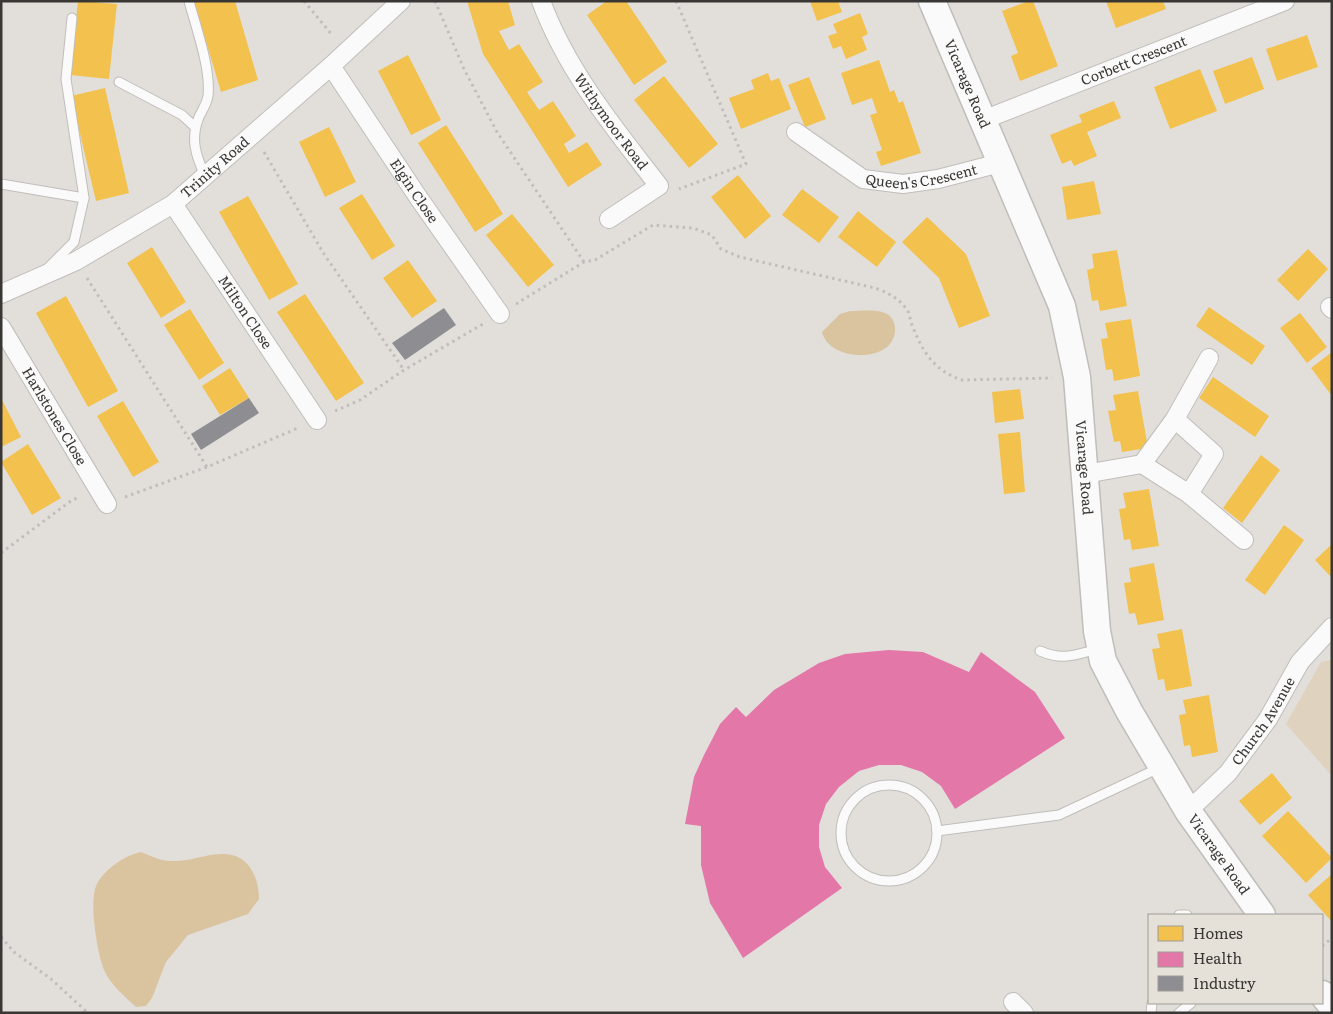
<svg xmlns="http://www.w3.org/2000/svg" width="1333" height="1014" viewBox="0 0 1333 1014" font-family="Literata,serif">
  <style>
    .green { fill: #dfd2be }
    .water { fill: #dac4a0 }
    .homes { fill: #f2c14e }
    .health { fill: #e377a8 }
    .industry { fill: #8d8d92 }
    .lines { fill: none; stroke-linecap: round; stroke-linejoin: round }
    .lane-casing { stroke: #c0bdba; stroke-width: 11 }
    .street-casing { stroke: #c0bdba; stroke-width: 20 }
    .secondary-casing { stroke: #c0bdba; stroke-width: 29 }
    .path { stroke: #c0bebd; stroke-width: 3; stroke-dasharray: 2.5 4; stroke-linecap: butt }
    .lane { stroke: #fbfafa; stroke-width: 9 }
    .street { stroke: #fbfafa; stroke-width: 18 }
    .secondary { stroke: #fbfafa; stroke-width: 26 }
    .labels { text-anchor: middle; stroke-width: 5; stroke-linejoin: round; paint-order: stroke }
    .street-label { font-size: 14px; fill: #393734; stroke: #e5e0d8 }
  </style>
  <rect width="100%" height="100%" fill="#e2dfdb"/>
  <polygon class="green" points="1332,660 1332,776 1286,724 1321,662"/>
  <g class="water">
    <path d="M850,311C860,311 876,309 885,313C891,315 895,322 895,328C897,364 829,363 822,332L840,314Z"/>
    <path d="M141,852C151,856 160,861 171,861C189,862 208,853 225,854C250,855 259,879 259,899L248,914L188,935L166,962L152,998L146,1006L136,1007C125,997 110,984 104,970C97,952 89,903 96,886C103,870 125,855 141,852Z"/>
  </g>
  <g class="homes">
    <polygon points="78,1 117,4 109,79 70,75"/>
    <polygon points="194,1 235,1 258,80 221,92"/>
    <polygon points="467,1 508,1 515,25 499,31 509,50 519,44 543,82 527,92 539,110 553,101 576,136 564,144 569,153 587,142 602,165 568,187 483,54"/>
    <polygon points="607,1 626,1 667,62 634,85 587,15"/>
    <polygon points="810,1 838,1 842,12 817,21"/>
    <polygon points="1029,1 1033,1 1058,66 1020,81 1011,56 1018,53 1002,11"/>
    <polygon points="1106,1 1163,1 1166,9 1116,28"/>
    <polygon points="860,13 868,34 862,37 867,50 846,59 841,46 833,49 828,36 837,33 833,24"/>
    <polygon points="1307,35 1318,67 1277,81 1266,49"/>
    <polygon points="408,55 441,120 411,135 378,71"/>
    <polygon points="1252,57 1264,89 1225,104 1213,71"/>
    <polygon points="879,60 890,92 894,90 899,103 903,101 921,153 881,166 876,152 882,150 870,115 877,113 872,98 852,105 841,73"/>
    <polygon points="1200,69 1217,111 1170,129 1154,87"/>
    <polygon points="768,73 771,81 779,78 791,109 741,129 729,98 754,89 751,80"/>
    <polygon points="664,76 718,144 689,168 634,100"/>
    <polygon points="809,77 826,119 805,127 788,85"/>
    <polygon points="105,88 129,193 96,201 71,96"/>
    <polygon points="1114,101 1121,118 1087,132 1097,156 1074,166 1071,160 1062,164 1050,135 1082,122 1079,115"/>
    <polygon points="446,125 503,214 475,232 418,143"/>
    <polygon points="329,127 356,182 325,197 299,142"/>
    <polygon points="738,175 771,216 745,239 711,197"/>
    <polygon points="1094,181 1101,214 1067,220 1062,187"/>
    <polygon points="802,189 839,217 819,243 782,215"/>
    <polygon points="362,194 395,246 372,260 339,208"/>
    <polygon points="248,196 298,284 269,300 219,212"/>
    <polygon points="858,211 896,242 877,267 838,237"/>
    <polygon points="512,214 554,265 528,287 486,235"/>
    <polygon points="927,217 966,254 990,316 959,328 939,278 902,242"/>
    <polygon points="152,247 186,302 161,318 127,263"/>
    <polygon points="1308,249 1328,269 1298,301 1277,280"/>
    <polygon points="1117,250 1127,306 1100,311 1098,300 1092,301 1087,270 1094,268 1092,254"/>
    <polygon points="408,260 437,301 412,318 383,278"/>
    <polygon points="305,294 364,383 336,401 277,312"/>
    <polygon points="66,296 118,391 88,407 36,313"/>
    <polygon points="1209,307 1265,346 1252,365 1196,326"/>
    <polygon points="190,309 224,363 199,380 164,325"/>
    <polygon points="1300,313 1327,347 1307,363 1280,328"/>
    <polygon points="1131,319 1140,376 1114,381 1112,369 1106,370 1101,339 1108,338 1105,323"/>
    <polygon points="1332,352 1332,396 1311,368"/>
    <polygon points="230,368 249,398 220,415 202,386"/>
    <polygon points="1213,377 1269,416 1255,437 1199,398"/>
    <polygon points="1020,389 1024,419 995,423 992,392"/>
    <polygon points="1138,391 1148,448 1122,452 1120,441 1114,442 1108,411 1116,410 1113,395"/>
    <polygon points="1,398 21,437 1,447"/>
    <polygon points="123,401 159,462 133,477 97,416"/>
    <polygon points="1020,432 1025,492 1004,494 998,434"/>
    <polygon points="28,444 61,498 32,515 1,462"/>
    <polygon points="1261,455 1280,470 1242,523 1223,508"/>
    <polygon points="1149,489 1159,546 1132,550 1130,539 1124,540 1119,509 1126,508 1123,493"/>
    <polygon points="1284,525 1304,540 1265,595 1245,580"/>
    <polygon points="1332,544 1332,578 1315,560"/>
    <polygon points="1154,563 1164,620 1138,625 1135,613 1129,614 1124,583 1131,582 1129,568"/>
    <polygon points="1182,629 1192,686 1166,691 1164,679 1158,680 1152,649 1160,648 1157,634"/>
    <polygon points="1209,695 1218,752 1192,757 1190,745 1184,746 1179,715 1186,714 1183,700"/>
    <polygon points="1272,773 1292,798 1260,825 1239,801"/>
    <polygon points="1288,811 1332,858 1306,883 1262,836"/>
    <polygon points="1332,874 1332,922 1308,895"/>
  </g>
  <polygon class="health" points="889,650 923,652 969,672 981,652 1035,692 1065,738 955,809 941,786 922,772 901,765 879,765 859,771 839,787 826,804 819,825 819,847 825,867 842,888 743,958 710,903 701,865 701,826 685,824 694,777 704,755 720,724 736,707 746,717 774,690 819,663 845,654"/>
  <g class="industry">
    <polygon points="444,308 456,325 405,360 392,343"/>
    <polygon points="249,398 259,413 201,450 191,434"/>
  </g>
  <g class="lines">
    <g class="lane-casing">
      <g id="lane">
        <path d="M189,1C196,28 211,68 208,96C207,103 202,111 199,117C190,139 196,156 205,176"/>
        <polyline points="119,82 182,115 195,127"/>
        <polyline points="1,184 84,198"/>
        <polyline points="47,269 74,242 84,198 66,79 72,18"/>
        <path d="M1040,651C1063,661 1074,655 1098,649"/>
        <circle cx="889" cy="833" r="48"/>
        <polyline points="937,831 1059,815 1159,768"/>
        <polyline points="1179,915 1187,915"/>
        <polyline points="1151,1013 1152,1003"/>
        <polyline points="1179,1013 1191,1003"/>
      </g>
    </g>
    <g class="street-casing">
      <g id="street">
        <path id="s1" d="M541,1C567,71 614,128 659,186L609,219"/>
        <path id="s2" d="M331,66L418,197L500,314"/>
        <path id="s3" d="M983,120L1285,1"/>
        <path id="s4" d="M796,132L863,179L903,184L938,179L1000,163"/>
        <path id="s5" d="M173,204L317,420"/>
        <path id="s6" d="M1,294L76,261L173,204L331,66L401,1"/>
        <polyline points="1330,307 1332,309"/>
        <path id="s7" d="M1,327L107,504"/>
        <polyline points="1175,419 1214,454 1189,494"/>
        <polyline points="1142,464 1189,494 1244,540"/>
        <polyline points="1085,474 1142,464 1175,419 1209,358"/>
        <path id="s8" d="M1188,811L1228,773L1268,719L1300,662L1332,627"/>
        <polyline points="1013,1002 1024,1013"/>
      </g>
    </g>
    <g class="secondary-casing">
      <g id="secondary">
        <path id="s9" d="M932,1L1062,306L1077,377L1097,631L1103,661L1129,711L1188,811L1262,915"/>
        <polyline points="1322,994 1332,1006"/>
      </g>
    </g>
    <g class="path">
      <polyline points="304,1 333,36"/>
      <polyline points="435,1 464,69 497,132 584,262"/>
      <polyline points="676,1 746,164 679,189"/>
      <polyline points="264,152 324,254 404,370"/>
      <polyline points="87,278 207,467"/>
      <path d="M516,304L584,262L595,260L653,225L693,228L712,235L721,249L740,257L875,288C887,292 900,299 907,310C910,314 910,320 912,325C922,351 934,371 962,380L1052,378"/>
      <polyline points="335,411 360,400 404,370 483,324"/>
      <polyline points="125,497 207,467 298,428"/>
      <polyline points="1,553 72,500 80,497"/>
      <polyline points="1,937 14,952 51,979 88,1013"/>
      <polyline points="1322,946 1332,938"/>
    </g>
    <use href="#lane" class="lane"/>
    <use href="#street" class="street"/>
    <use href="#secondary" class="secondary"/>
  </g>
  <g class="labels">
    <g class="street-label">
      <text dy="5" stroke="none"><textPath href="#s3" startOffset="162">Corbett Crescent</textPath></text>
      <text dy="5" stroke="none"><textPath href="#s9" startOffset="90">Vicarage Road</textPath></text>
      <text dy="5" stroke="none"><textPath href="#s1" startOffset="140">Withymoor Road</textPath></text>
      <text dy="5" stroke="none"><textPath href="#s6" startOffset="250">Trinity Road</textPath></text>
      <text dy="5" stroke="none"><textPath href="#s4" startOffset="141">Queen's Crescent</textPath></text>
      <text dy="5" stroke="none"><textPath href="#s2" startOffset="150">Elgin Close</textPath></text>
      <text dy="5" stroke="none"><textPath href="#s5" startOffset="130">Milton Close</textPath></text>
      <text dy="5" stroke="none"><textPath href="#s7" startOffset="104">Harlstones Close</textPath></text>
      <text dy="5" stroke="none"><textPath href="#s9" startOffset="495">Vicarage Road</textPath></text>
      <text dy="5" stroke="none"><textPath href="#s8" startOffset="118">Church Avenue</textPath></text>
      <text dy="5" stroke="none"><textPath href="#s9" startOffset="915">Vicarage Road</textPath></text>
    </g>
  </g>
  <rect width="1333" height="1014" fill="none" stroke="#393734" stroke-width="5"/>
  <rect x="1148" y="914" width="175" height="90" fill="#e5e0d8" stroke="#a09c96"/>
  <rect x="1158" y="926" width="25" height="15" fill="#f2c14e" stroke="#a09c96"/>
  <text x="1193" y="939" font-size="15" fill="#393734">Homes</text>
  <rect x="1158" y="952" width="25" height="15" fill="#e377a8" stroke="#a09c96"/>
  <text x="1193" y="964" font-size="15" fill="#393734">Health</text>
  <rect x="1158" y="976" width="25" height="15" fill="#8d8d92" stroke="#a09c96"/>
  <text x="1193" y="989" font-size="15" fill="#393734">Industry</text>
</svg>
